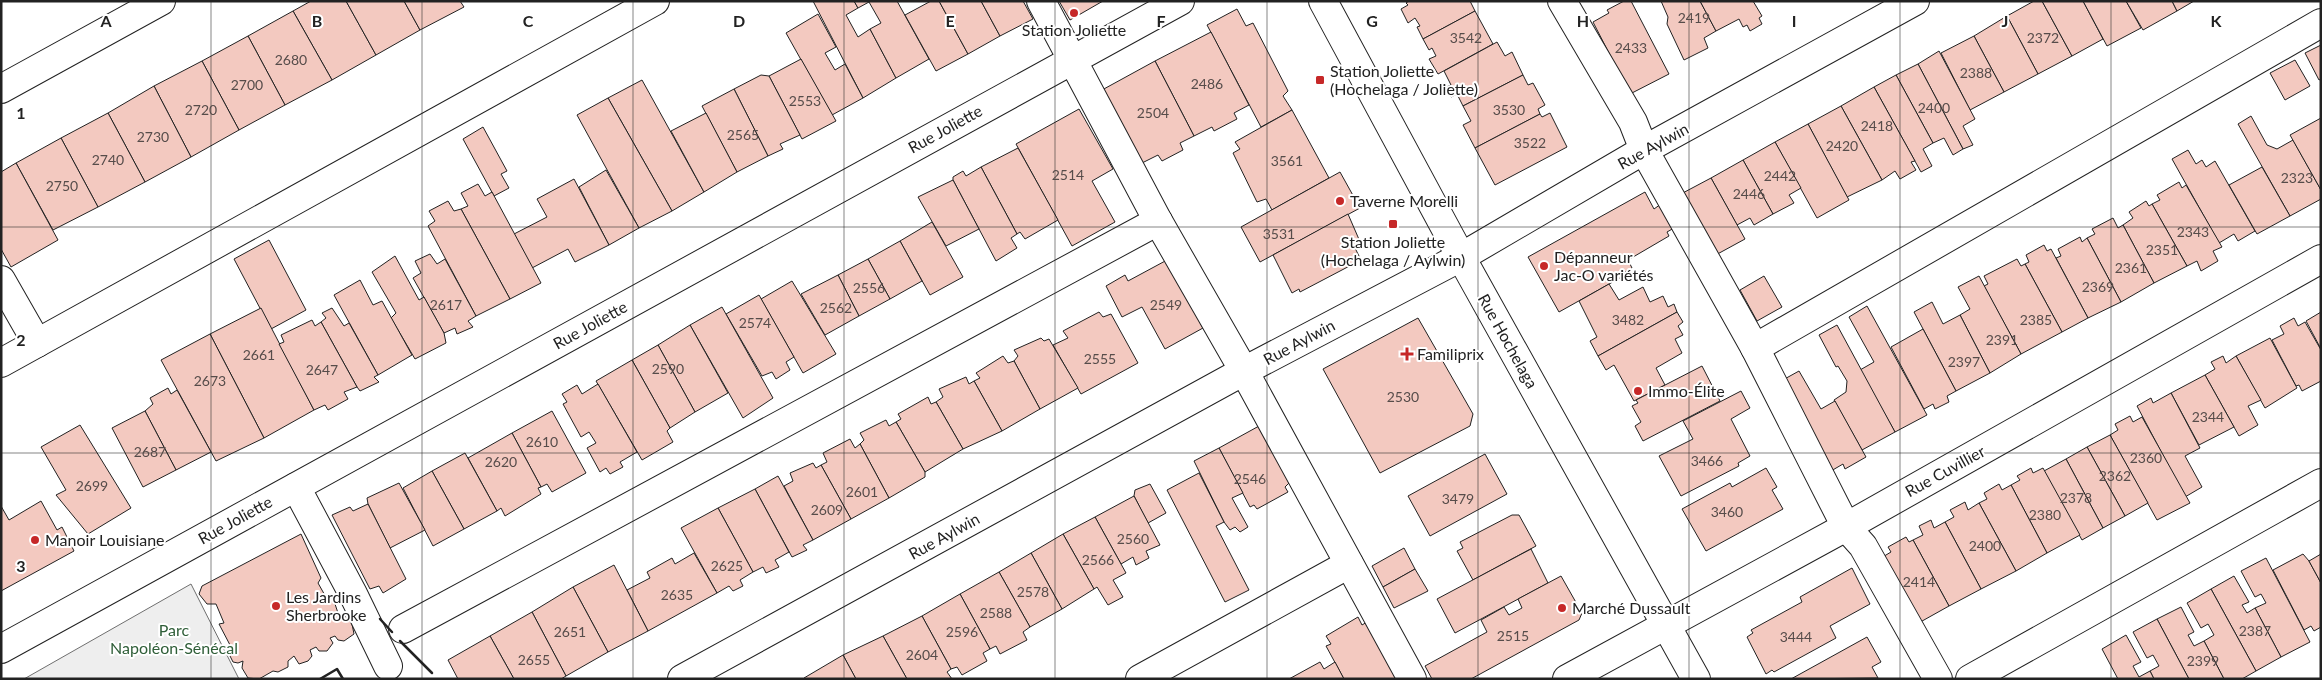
<svg xmlns="http://www.w3.org/2000/svg" width="2322" height="680" viewBox="0 0 2322 680" font-family="Lato,sans-serif">
  <style>
    .green { fill: #eee; stroke: #6f6f6f }
    .building { fill: #f3c9c0; stroke: #222 }
    .lines { fill: none; stroke-linecap: round; stroke-linejoin: round }
    .minor-casing { stroke: #222; stroke-width: 30 }
    .minor { stroke: #fff; stroke-width: 28 }
    .wall { stroke: #222; stroke-width: 2.5 }
    .grid { fill: none; stroke: #222; stroke-width: 1; stroke-opacity: 0.55 }
    .poi-dot { fill: #c62828; stroke: #fff; stroke-width: 2 }
    .labels { text-anchor: middle; stroke-width: 4; stroke-linejoin: round; paint-order: stroke }
    .number-label { font-size: 14px; fill: #564c4a }
    .poi-label { font-size: 16px; fill: #222; stroke: #fff; text-anchor: start }
    .street-label { font-size: 16px; fill: #222; stroke: #fff }
    .park-label { font-size: 16px; fill: #2f5e38; stroke: #fff }
    .grid-label { font-size: 16px; text-anchor: middle; font-weight: bold; fill: #222; stroke: #fff; stroke-width: 4; stroke-linejoin: round; paint-order: stroke }
  </style>
  <rect width="100%" height="100%" fill="#fff"/>
  <polygon class="green" points="191,584 239,679 24,679"/>
  <g class="building">
    <polygon points="311,1 346,1 376,55 332,80 293,11"/>
    <polygon points="346,1 404,1 420,30 376,55"/>
    <polygon points="404,1 460,1 464,7 420,30"/>
    <polygon points="813,1 854,1 858,8 846,15 858,37 870,29 896,78 863,98"/>
    <polygon points="854,1 897,1 929,59 896,78 870,29 881,23 869,2 858,8"/>
    <polygon points="931,1 939,1 968,54 936,71 905,15"/>
    <polygon points="939,1 981,1 1000,36 968,54"/>
    <polygon points="981,1 1023,1 1033,19 1000,36"/>
    <polygon points="1059,1 1103,1 1070,20"/>
    <polygon points="1409,1 1470,1 1475,11 1423,39 1417,27 1420,26 1415,18 1408,23 1401,9 1408,5 1406,3"/>
    <polygon points="1624,1 1631,1 1669,74 1630,94 1593,22 1609,13 1607,10"/>
    <polygon points="1661,1 1700,1 1716,31 1704,38 1708,48 1684,60 1667,24 1668,17"/>
    <polygon points="1700,1 1753,1 1762,16 1759,18 1762,24 1750,31 1747,25 1743,27 1739,19 1716,31"/>
    <polygon points="2034,1 2042,1 2072,56 2038,74 2007,16"/>
    <polygon points="2042,1 2083,1 2103,39 2072,56"/>
    <polygon points="2083,1 2126,1 2141,28 2107,46"/>
    <polygon points="2126,1 2172,1 2177,11 2143,30"/>
    <polygon points="2172,1 2194,1 2177,11"/>
    <polygon points="1237,9 1246,26 1253,23 1288,91 1283,96 1292,110 1261,127 1207,25"/>
    <polygon points="293,11 332,80 285,105 248,36"/>
    <polygon points="1475,11 1493,44 1438,74 1429,59 1436,56 1432,48 1429,50 1423,39"/>
    <polygon points="818,14 836,47 825,53 835,70 845,64 863,98 832,115 786,33"/>
    <polygon points="2007,16 2038,74 2004,92 1974,36"/>
    <polygon points="1211,32 1249,105 1234,113 1237,119 1214,131 1212,127 1194,136 1155,61"/>
    <polygon points="248,36 285,105 239,130 202,61"/>
    <polygon points="1974,36 2004,92 1970,110 1941,53"/>
    <polygon points="1497,42 1505,56 1512,52 1523,75 1463,106 1457,94 1451,97 1446,87 1451,85 1444,71"/>
    <polygon points="2321,45 2321,79 2319,80 2305,53"/>
    <polygon points="1939,51 1975,119 1963,126 1973,145 1963,149 1918,64"/>
    <polygon points="801,59 836,121 802,139 769,76"/>
    <polygon points="2295,60 2310,86 2285,100 2270,73"/>
    <polygon points="202,61 239,130 191,157 154,86"/>
    <polygon points="1155,61 1194,136 1180,143 1183,150 1162,161 1158,155 1142,163 1102,90"/>
    <polygon points="1918,64 1963,149 1953,155 1944,138 1933,143 1896,75"/>
    <polygon points="761,75 769,76 800,135 780,144 783,149 768,156 734,89"/>
    <polygon points="1523,75 1528,85 1533,83 1545,105 1538,109 1540,114 1475,148 1463,125 1471,121 1463,106"/>
    <polygon points="1896,75 1933,143 1923,149 1932,166 1921,172 1874,87"/>
    <polygon points="642,80 704,192 672,211 608,98"/>
    <polygon points="154,86 191,157 145,182 108,113"/>
    <polygon points="1874,87 1915,161 1911,162 1916,170 1900,179 1895,171 1882,180 1841,106"/>
    <polygon points="734,89 768,156 737,172 702,106"/>
    <polygon points="608,98 672,211 639,228 577,115"/>
    <polygon points="1841,106 1882,180 1847,197 1808,124"/>
    <polygon points="1079,109 1113,169 1092,181 1115,222 1072,246 1016,144"/>
    <polygon points="1292,110 1329,178 1272,210 1266,199 1257,202 1233,153 1240,149 1235,142"/>
    <polygon points="108,113 145,182 98,207 61,138"/>
    <polygon points="706,113 737,172 704,192 671,131"/>
    <polygon points="1550,113 1567,147 1495,185 1475,148 1540,114 1542,117"/>
    <polygon points="2251,116 2267,145 2277,149 2293,140 2321,190 2321,199 2290,216 2238,124"/>
    <polygon points="2321,118 2321,190 2290,135"/>
    <polygon points="1808,124 1849,200 1817,218 1775,142"/>
    <polygon points="483,127 507,171 501,174 509,188 494,196 463,139"/>
    <polygon points="61,138 98,207 53,230 16,163"/>
    <polygon points="1775,142 1801,188 1789,195 1794,203 1773,214 1743,160"/>
    <polygon points="1018,148 1058,220 1025,239 1020,232 1017,234 981,167"/>
    <polygon points="2188,150 2196,164 2202,160 2206,167 2215,161 2255,231 2238,241 2234,234 2219,243 2172,159"/>
    <polygon points="1743,160 1773,214 1754,225 1750,218 1737,225 1711,178"/>
    <polygon points="16,163 58,240 11,267 1,249 1,172"/>
    <polygon points="981,167 1017,234 1011,238 1017,248 996,261 953,180 953,177 963,171 966,176"/>
    <polygon points="2262,167 2290,216 2257,234 2229,185"/>
    <polygon points="606,170 639,228 609,245 579,187"/>
    <polygon points="1340,172 1360,208 1260,262 1241,227"/>
    <polygon points="1711,178 1745,239 1712,257 1679,195"/>
    <polygon points="574,179 609,245 575,262 568,249 532,268 514,234 547,217 537,199"/>
    <polygon points="953,180 979,229 946,246 918,197"/>
    <polygon points="2179,182 2182,188 2186,185 2222,247 2213,251 2218,261 2201,271 2197,261 2187,266 2152,204 2160,200 2157,195"/>
    <polygon points="478,184 485,196 492,192 541,283 510,299 461,209 468,206 461,193"/>
    <polygon points="1645,192 1654,209 1661,204 1674,228 1667,232 1669,236 1628,260 1632,268 1625,272 1627,274 1559,312 1528,257"/>
    <polygon points="448,201 454,211 461,209 510,299 476,316 428,226 435,221 429,211"/>
    <polygon points="2146,201 2149,206 2152,204 2187,266 2154,283 2123,225 2133,218 2129,212"/>
    <polygon points="1348,214 1361,244 1355,248 1361,260 1300,292 1299,289 1292,293 1273,255"/>
    <polygon points="2113,218 2118,228 2123,225 2154,283 2121,302 2087,238 2095,234 2092,229"/>
    <polygon points="932,222 963,277 930,295 900,241"/>
    <polygon points="2080,237 2082,242 2087,238 2121,302 2088,318 2056,258 2061,256 2058,249"/>
    <polygon points="269,240 306,310 271,329 234,259"/>
    <polygon points="900,241 922,281 890,299 868,259"/>
    <polygon points="2044,245 2047,251 2051,249 2088,318 2062,332 2025,264 2029,262 2026,255"/>
    <polygon points="430,254 437,264 445,259 476,316 468,321 473,327 457,334 455,328 444,333 413,278 421,273 415,261"/>
    <polygon points="395,256 419,300 424,297 444,333 446,343 415,359 391,318 396,313 372,272"/>
    <polygon points="868,259 890,299 859,316 838,275"/>
    <polygon points="2017,259 2021,266 2025,264 2062,332 2021,354 1984,286 1988,284 1984,276"/>
    <polygon points="1167,260 1203,328 1165,349 1142,307 1122,317 1106,286 1125,275 1128,281"/>
    <polygon points="838,275 859,316 825,335 801,294"/>
    <polygon points="1764,276 1782,307 1757,321 1740,290"/>
    <polygon points="1979,276 2021,354 1990,373 1960,315 1970,309 1958,287"/>
    <polygon points="360,280 373,305 382,301 412,355 378,375 334,295"/>
    <polygon points="792,281 836,354 803,373 761,299"/>
    <polygon points="1609,284 1619,300 1643,287 1650,302 1663,296 1668,307 1674,304 1677,312 1598,356 1590,341 1597,337 1579,301"/>
    <polygon points="759,295 794,357 786,362 790,370 776,379 772,372 762,376 726,314"/>
    <polygon points="1932,302 1943,324 1960,315 1990,373 1956,391 1914,312"/>
    <polygon points="1867,306 1927,415 1895,432 1860,370 1874,362 1849,317"/>
    <polygon points="722,307 773,398 743,418 690,325"/>
    <polygon points="261,308 314,410 264,438 210,334"/>
    <polygon points="332,308 344,326 349,323 378,375 374,377 379,382 360,391 357,387 321,322 326,318 322,313"/>
    <polygon points="1099,312 1103,317 1111,314 1138,363 1081,394 1053,345 1068,338 1063,331"/>
    <polygon points="1677,312 1683,322 1678,326 1683,335 1675,339 1682,353 1656,368 1665,385 1634,401 1614,365 1606,370 1598,356"/>
    <polygon points="2321,312 2321,349 2306,321"/>
    <polygon points="1418,318 1473,414 1470,426 1380,473 1323,369"/>
    <polygon points="2294,318 2298,326 2305,322 2321,350 2321,381 2302,391 2299,385 2296,386 2272,340 2284,334 2280,326"/>
    <polygon points="312,320 315,326 321,322 357,387 344,392 348,399 328,410 325,405 314,410 279,344 284,342 281,335"/>
    <polygon points="690,325 728,393 695,412 658,345"/>
    <polygon points="1837,325 1895,432 1862,450 1834,400 1846,392 1847,381 1838,366 1836,367 1819,335"/>
    <polygon points="1923,329 1956,391 1947,396 1949,402 1935,409 1933,404 1924,409 1891,347"/>
    <polygon points="210,334 264,438 216,461 161,360"/>
    <polygon points="1041,338 1044,341 1049,339 1078,388 1040,409 1014,361 1018,356 1014,350"/>
    <polygon points="2270,338 2297,388 2265,408 2236,356"/>
    <polygon points="658,345 695,412 670,428 632,360"/>
    <polygon points="1003,356 1008,363 1014,361 1040,409 1002,431 974,381 980,378 976,373"/>
    <polygon points="2223,356 2226,363 2236,356 2261,400 2248,406 2258,425 2239,436 2205,375 2215,369 2211,362"/>
    <polygon points="632,360 670,428 667,431 673,442 642,460 596,381"/>
    <polygon points="1702,366 1720,401 1643,441 1635,426 1641,422 1632,406 1638,403 1636,400"/>
    <polygon points="1799,371 1821,409 1835,401 1866,457 1845,469 1843,464 1831,471 1781,381"/>
    <polygon points="2205,375 2234,427 2199,445 2171,393"/>
    <polygon points="966,377 969,384 974,381 1002,431 963,449 936,402 943,397 939,389"/>
    <polygon points="598,384 637,452 620,462 623,467 610,474 606,468 600,472 587,448 596,443 589,432 581,437 563,404 567,402 562,394 577,385 582,394"/>
    <polygon points="168,388 171,394 177,390 211,452 176,470 145,411 153,404 150,398"/>
    <polygon points="1741,391 1750,408 1731,419 1750,456 1738,463 1739,466 1681,496 1659,456 1693,439 1683,421"/>
    <polygon points="2171,393 2200,448 2185,456 2202,487 2185,497 2137,406 2151,398 2153,403"/>
    <polygon points="928,397 931,404 936,402 963,449 925,472 896,422 901,419 898,414"/>
    <polygon points="145,411 176,470 143,487 112,428"/>
    <polygon points="552,411 586,473 552,492 547,484 541,487 512,433"/>
    <polygon points="2130,416 2133,422 2142,417 2190,503 2157,520 2110,435 2118,430 2115,424"/>
    <polygon points="886,420 889,426 896,422 925,472 925,477 889,498 860,444 864,440 860,433"/>
    <polygon points="80,425 131,508 88,534 56,495 66,490 41,447"/>
    <polygon points="1259,426 1290,482 1285,487 1288,492 1257,509 1254,505 1250,507 1219,448"/>
    <polygon points="512,433 541,487 538,488 541,494 505,516 501,508 497,511 468,458"/>
    <polygon points="2110,435 2148,503 2125,516 2087,447"/>
    <polygon points="850,439 855,448 860,444 889,498 851,519 821,465 827,462 823,453"/>
    <polygon points="2087,447 2125,516 2103,528 2066,459"/>
    <polygon points="1219,448 1243,493 1232,498 1248,527 1240,532 1235,527 1230,530 1224,522 1194,461"/>
    <polygon points="465,453 497,511 464,529 432,471"/>
    <polygon points="1485,454 1507,494 1430,536 1408,496"/>
    <polygon points="2066,459 2103,528 2082,540 2044,471"/>
    <polygon points="813,463 816,468 821,465 851,519 813,540 784,486 793,481 790,473"/>
    <polygon points="1766,468 1777,487 1772,490 1783,509 1706,551 1682,509 1730,483 1732,487"/>
    <polygon points="2031,468 2033,473 2043,468 2080,535 2047,553 2011,485 2020,480 2017,476"/>
    <polygon points="432,471 464,529 433,546 403,488"/>
    <polygon points="1199,473 1224,522 1216,526 1249,590 1225,602 1167,490"/>
    <polygon points="778,476 813,540 803,545 807,550 792,557 755,489"/>
    <polygon points="399,483 425,530 390,548 368,504 367,498"/>
    <polygon points="1150,484 1166,513 1148,523 1134,496 1135,490"/>
    <polygon points="1999,484 2002,490 2011,485 2047,553 2016,571 1979,503 1987,499 1984,493"/>
    <polygon points="755,489 789,552 775,560 779,567 766,573 763,567 753,572 718,508"/>
    <polygon points="1134,496 1160,545 1146,551 1149,558 1136,565 1133,557 1121,564 1095,517"/>
    <polygon points="41,501 57,530 62,527 74,551 1,591 1,506 9,520"/>
    <polygon points="1965,502 1968,510 1979,503 2016,571 1981,589 1945,522 1954,517 1950,510"/>
    <polygon points="368,504 406,579 383,593 379,586 370,589 332,515 350,507 353,511"/>
    <polygon points="718,508 753,572 740,580 743,586 733,591 729,586 717,593 681,528"/>
    <polygon points="1512,515 1519,515 1536,546 1473,580 1457,551 1463,548 1460,542"/>
    <polygon points="1095,517 1126,573 1113,580 1123,597 1108,605 1097,587 1094,589 1063,534"/>
    <polygon points="1931,520 1934,528 1945,522 1981,589 1949,606 1913,540 1923,535 1919,526"/>
    <polygon points="301,534 321,578 318,583 327,599 333,598 339,616 345,616 352,624 354,634 344,641 338,640 335,636 330,638 333,643 327,651 319,651 316,647 310,650 312,656 308,661 299,664 294,656 288,661 288,667 278,672 273,671 259,679 248,678 242,668 243,661 238,663 233,662 226,648 230,645 219,624 224,623 216,604 207,604 199,594 202,586"/>
    <polygon points="1063,534 1094,589 1062,609 1031,553"/>
    <polygon points="1906,537 1909,542 1913,540 1949,606 1915,625 1881,558 1891,552 1888,547"/>
    <polygon points="1404,548 1415,569 1383,587 1372,566"/>
    <polygon points="1531,549 1548,583 1455,633 1437,599"/>
    <polygon points="694,553 717,593 648,631 627,590 650,578 647,572 672,558 675,564"/>
    <polygon points="1031,553 1062,609 1030,627 999,572"/>
    <polygon points="2303,554 2309,561 2321,583 2321,627 2314,631 2311,626 2304,630 2273,570"/>
    <polygon points="2321,554 2321,583 2309,561"/>
    <polygon points="2266,558 2310,642 2281,657 2255,608 2266,603 2261,594 2255,597 2241,571"/>
    <polygon points="614,565 648,631 608,652 573,587"/>
    <polygon points="1852,568 1870,604 1830,626 1836,638 1774,672 1772,670 1766,674 1747,637 1753,633 1751,630 1802,602 1800,597"/>
    <polygon points="1415,569 1428,591 1394,608 1383,587"/>
    <polygon points="999,572 1030,627 1023,632 1027,640 1000,654 996,646 990,649 960,594"/>
    <polygon points="1561,576 1582,613 1579,620 1471,679 1432,679 1425,666 1487,632 1481,620 1504,607 1509,615 1522,608 1518,599"/>
    <polygon points="2234,576 2249,602 2242,605 2247,613 2255,608 2281,657 2256,671 2211,589"/>
    <polygon points="573,587 608,652 566,676 532,612"/>
    <polygon points="2211,589 2256,671 2242,679 2224,679 2204,641 2214,635 2208,624 2201,628 2187,603"/>
    <polygon points="960,594 990,649 983,653 987,661 962,675 957,667 951,669 922,616"/>
    <polygon points="2181,607 2194,632 2188,635 2194,646 2204,641 2224,679 2189,679 2157,619"/>
    <polygon points="532,612 566,676 561,679 514,679 490,636"/>
    <polygon points="922,616 951,669 947,672 952,679 907,679 883,636"/>
    <polygon points="1358,617 1362,625 1367,622 1396,679 1344,679 1326,646 1331,644 1326,636"/>
    <polygon points="2157,619 2189,679 2154,679 2150,671 2159,666 2153,655 2147,658 2133,632"/>
    <polygon points="2126,635 2141,662 2133,666 2139,677 2150,671 2154,679 2118,679 2102,649"/>
    <polygon points="490,636 514,679 458,679 448,660"/>
    <polygon points="883,636 907,679 856,679 843,655"/>
    <polygon points="1867,637 1881,662 1872,667 1878,678 1791,679"/>
    <polygon points="843,655 856,679 805,679 804,678"/>
    <polygon points="1320,662 1324,669 1335,662 1344,679 1289,679"/>
  </g>
  <g class="lines">
    <g class="minor-casing">
      <g id="minor">
        <polyline points="1041,1 1158,221 1244,371 1412,679"/>
        <polyline points="1323,1 1461,257 1696,679"/>
        <polyline points="1562,1 1633,122 1644,150 1755,348 1846,527 1863,546 1938,679"/>
        <polyline points="1,89 161,1"/>
        <polyline points="1,280 37,343"/>
        <polyline points="1755,348 2321,23"/>
        <polyline points="1,363 655,1"/>
        <polyline points="296,487 353,594 388,666"/>
        <polyline points="403,629 1158,221"/>
        <polyline points="1,649 1180,1"/>
        <polyline points="682,679 1244,371 1461,257 1644,150 1915,1"/>
        <polyline points="1140,679 1349,564"/>
        <polyline points="1567,679 1846,527 2321,259"/>
        <polyline points="1970,679 2321,483"/>
      </g>
    </g>
    <use href="#minor" class="minor"/>
    <g class="wall">
      <polyline points="380,619 392,632"/>
      <polyline points="400,641 432,673"/>
      <polyline points="320,679 337,669 343,679"/>
    </g>
  </g>
  <path class="grid" d="M211,1V679M422,1V679M633,1V679M844,1V679M1055,1V679M1267,1V679M1478,1V679M1689,1V679M1900,1V679M2111,1V679M1,227H2321M1,453H2321"/>
  <g class="poi-dot">
    <circle cx="1074" cy="13" r="5"/>
    <rect x="1315" y="75" width="10" height="10" rx="2.5"/>
    <circle cx="1340" cy="201" r="5"/>
    <rect x="1388" y="219" width="10" height="10" rx="2.5"/>
    <circle cx="1544" cy="266" r="5"/>
    <path d="M1404.5 346.5h5v5h5v5h-5v5h-5v-5h-5v-5h5z"/>
    <circle cx="1638" cy="391" r="5"/>
    <circle cx="35" cy="540" r="5"/>
    <circle cx="276" cy="606" r="5"/>
    <circle cx="1562" cy="608" r="5"/>
  </g>
  <g class="labels">
    <g class="number-label">
      <text x="1694" y="23">2419</text>
      <text x="1466" y="43">3542</text>
      <text x="2043" y="43">2372</text>
      <text x="1631" y="53">2433</text>
      <text x="291" y="65">2680</text>
      <text x="1976" y="78">2388</text>
      <text x="1207" y="89">2486</text>
      <text x="247" y="90">2700</text>
      <text x="805" y="106">2553</text>
      <text x="1934" y="113">2400</text>
      <text x="201" y="115">2720</text>
      <text x="1509" y="115">3530</text>
      <text x="1153" y="118">2504</text>
      <text x="1877" y="131">2418</text>
      <text x="743" y="140">2565</text>
      <text x="153" y="142">2730</text>
      <text x="1530" y="148">3522</text>
      <text x="1842" y="151">2420</text>
      <text x="108" y="165">2740</text>
      <text x="1287" y="166">3561</text>
      <text x="1068" y="180">2514</text>
      <text x="1780" y="181">2442</text>
      <text x="2297" y="183">2323</text>
      <text x="62" y="191">2750</text>
      <text x="1749" y="199">2446</text>
      <text x="2193" y="237">2343</text>
      <text x="1279" y="239">3531</text>
      <text x="2162" y="255">2351</text>
      <text x="2131" y="273">2361</text>
      <text x="2098" y="292">2369</text>
      <text x="869" y="293">2556</text>
      <text x="446" y="310">2617</text>
      <text x="1166" y="310">2549</text>
      <text x="836" y="313">2562</text>
      <text x="1628" y="325">3482</text>
      <text x="2036" y="325">2385</text>
      <text x="755" y="328">2574</text>
      <text x="2002" y="345">2391</text>
      <text x="259" y="360">2661</text>
      <text x="1100" y="364">2555</text>
      <text x="1964" y="367">2397</text>
      <text x="668" y="374">2590</text>
      <text x="322" y="375">2647</text>
      <text x="210" y="386">2673</text>
      <text x="1403" y="402">2530</text>
      <text x="2208" y="422">2344</text>
      <text x="542" y="447">2610</text>
      <text x="150" y="457">2687</text>
      <text x="2146" y="463">2360</text>
      <text x="1707" y="466">3466</text>
      <text x="501" y="467">2620</text>
      <text x="2115" y="481">2362</text>
      <text x="1250" y="484">2546</text>
      <text x="92" y="491">2699</text>
      <text x="862" y="497">2601</text>
      <text x="2076" y="503">2378</text>
      <text x="1458" y="504">3479</text>
      <text x="827" y="515">2609</text>
      <text x="1727" y="517">3460</text>
      <text x="2045" y="520">2380</text>
      <text x="1133" y="544">2560</text>
      <text x="1985" y="551">2400</text>
      <text x="1098" y="565">2566</text>
      <text x="727" y="571">2625</text>
      <text x="1919" y="587">2414</text>
      <text x="1033" y="597">2578</text>
      <text x="677" y="600">2635</text>
      <text x="996" y="618">2588</text>
      <text x="2255" y="636">2387</text>
      <text x="570" y="637">2651</text>
      <text x="962" y="637">2596</text>
      <text x="1513" y="641">2515</text>
      <text x="1796" y="642">3444</text>
      <text x="922" y="660">2604</text>
      <text x="534" y="665">2655</text>
      <text x="2203" y="666">2399</text>
    </g>
    <g class="poi-label">
      <text x="1074" y="36" text-anchor="middle">Station Joliette</text>
      <text x="1330" y="77">Station Joliette<tspan x="1330" dy="18">(Hochelaga / Joliette)</tspan></text>
      <text x="1350" y="207">Taverne Morelli</text>
      <text x="1393" y="248" text-anchor="middle">Station Joliette<tspan x="1393" dy="18">(Hochelaga / Aylwin)</tspan></text>
      <text x="1554" y="263">Dépanneur<tspan x="1554" dy="18">Jac-O variétés</tspan></text>
      <text x="1417" y="360">Familiprix</text>
      <text x="1648" y="397">Immo-Élite</text>
      <text x="45" y="546">Manoir Louisiane</text>
      <text x="286" y="603">Les Jardins<tspan x="286" dy="18">Sherbrooke</tspan></text>
      <text x="1572" y="614">Marché Dussault</text>
    </g>
    <g class="street-label">
      <text transform="translate(945 129) rotate(-29)" y="6">Rue Joliette</text>
      <text transform="translate(1653 146) rotate(-29)" y="6">Rue Aylwin</text>
      <text transform="translate(590 325) rotate(-29)" y="6">Rue Joliette</text>
      <text transform="translate(1508 341) rotate(61)" y="6">Rue Hochelaga</text>
      <text transform="translate(1299 342) rotate(-28)" y="6">Rue Aylwin</text>
      <text transform="translate(1945 471) rotate(-29)" y="6">Rue Cuvillier</text>
      <text transform="translate(235 520) rotate(-29)" y="6">Rue Joliette</text>
      <text transform="translate(944 536) rotate(-29)" y="6">Rue Aylwin</text>
    </g>
    <g class="park-label">
      <text x="174" y="636">Parc<tspan x="174" dy="18">Napoléon-Sénécal</tspan></text>
    </g>
  </g>
  <g class="grid-label">
    <text x="106" y="27">A</text>
    <text x="317" y="27">B</text>
    <text x="528" y="27">C</text>
    <text x="739" y="27">D</text>
    <text x="950" y="27">E</text>
    <text x="1161" y="27">F</text>
    <text x="1372" y="27">G</text>
    <text x="1583" y="27">H</text>
    <text x="1794" y="27">I</text>
    <text x="2005" y="27">J</text>
    <text x="2216" y="27">K</text>
    <text x="21" y="119">1</text>
    <text x="21" y="346">2</text>
    <text x="21" y="572">3</text>
  </g>
  <rect width="2322" height="680" fill="none" stroke="#222222" stroke-width="5"/>
</svg>
